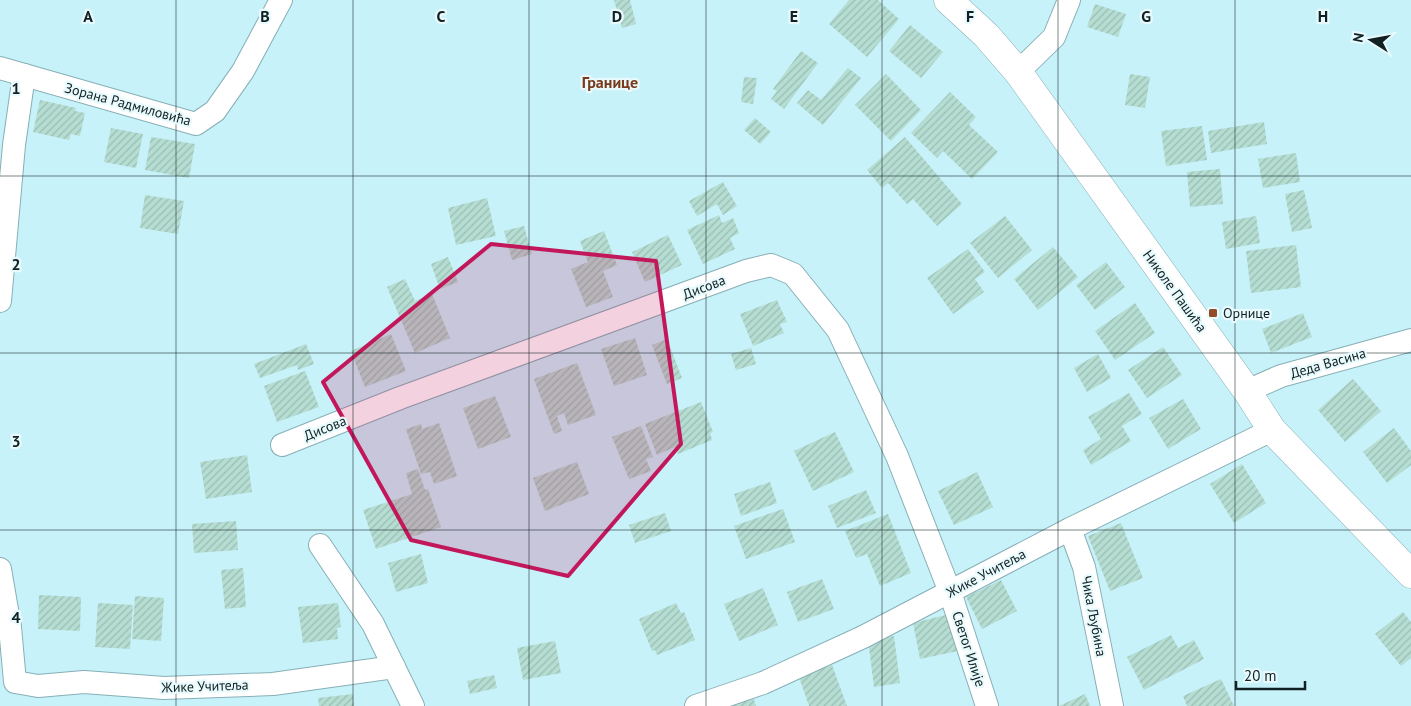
<svg xmlns="http://www.w3.org/2000/svg" width="1411" height="706" viewBox="0 0 1411 706" font-family="'PT Sans',sans-serif">
  <style>
    .building { fill: url(#building-hatch) }
    .lines { fill: none; stroke-linecap: round; stroke-linejoin: round }
    .minor-casing { stroke: #87afb6; stroke-width: 24 }
    .tertiary-casing { stroke: #87afb6; stroke-width: 29 }
    .minor { stroke: #fff; stroke-width: 22 }
    .tertiary { stroke: #fff; stroke-width: 28 }
    .marked { fill: #c2185b; fill-opacity: 0.2; stroke: #c2185b; stroke-width: 4; stroke-linejoin: round }
    .grid { fill: none; stroke: #102023; stroke-width: 1; stroke-opacity: 0.55 }
    .poi-dot { fill: #924a28; stroke: #e9fafd; stroke-width: 2 }
    .labels { text-anchor: middle; stroke-width: 4.5; stroke-linejoin: round; paint-order: stroke }
    .street-label { font-size: 14px; fill: #102023; stroke: #e9fafd }
    .poi-label { font-size: 14px; fill: #102023; stroke: #e9fafd; text-anchor: start }
    .quarter-label { font-size: 16px; font-weight: bold; fill: #7a3a1a; stroke: #e9fafd }
    .grid-label { font-size: 16px; text-anchor: middle; font-weight: bold; fill: #102023; stroke: #e9fafd; stroke-width: 4.5; stroke-linejoin: round; paint-order: stroke }
  </style>
  <defs>
    <pattern id="building-hatch" width="6" height="6" patternUnits="userSpaceOnUse" patternTransform="scale(1.25)"><rect width="6" height="6" fill="#b5ddd2"/><path d="M-1 1l2-2M0 6l6-6M5 7l2-2" fill="none" stroke="#9bbdb4"/></pattern>
  </defs>
  <rect width="100%" height="100%" fill="#c8f2fa"/>
  <g class="building">
    <polygon points="614,0 630,0 636,24 622,28"/>
    <polygon points="849,0 878,0 899,19 867,57 829,24"/>
    <polygon points="1095,4 1126,14 1118,37 1087,27"/>
    <polygon points="910,25 943,52 921,78 889,51"/>
    <polygon points="801,51 818,63 784,109 771,99 777,91 773,89"/>
    <polygon points="848,68 861,78 823,125 797,103 808,90 821,100"/>
    <polygon points="886,74 921,110 891,141 855,105"/>
    <polygon points="1130,74 1150,77 1145,108 1125,105"/>
    <polygon points="744,77 757,78 753,104 741,102"/>
    <polygon points="950,92 976,117 969,125 998,152 972,179 943,151 937,158 911,133"/>
    <polygon points="40,100 76,108 75,111 85,113 80,136 71,134 69,140 33,132"/>
    <polygon points="755,118 771,132 760,144 744,130"/>
    <polygon points="1264,122 1267,144 1211,153 1208,131"/>
    <polygon points="1202,126 1207,160 1166,166 1161,131"/>
    <polygon points="111,128 143,134 136,168 104,162"/>
    <polygon points="151,137 195,144 189,178 145,170"/>
    <polygon points="905,137 962,204 937,226 913,199 907,204 888,183 882,188 867,170"/>
    <polygon points="1296,153 1300,182 1263,188 1258,159"/>
    <polygon points="1220,169 1223,204 1190,207 1187,172"/>
    <polygon points="723,182 737,206 723,215 717,204 697,216 689,201"/>
    <polygon points="1304,190 1312,228 1292,232 1285,194"/>
    <polygon points="145,195 184,201 178,234 140,228"/>
    <polygon points="487,198 496,236 456,245 448,208"/>
    <polygon points="719,215 722,223 733,218 739,233 730,238 735,249 703,264 687,230"/>
    <polygon points="1005,216 1032,250 998,278 970,243"/>
    <polygon points="1256,216 1260,243 1226,249 1222,222"/>
    <polygon points="524,226 532,254 512,260 504,231"/>
    <polygon points="604,231 617,265 603,271 613,297 586,307 571,269 588,262 580,241"/>
    <polygon points="668,235 682,265 645,282 632,252"/>
    <polygon points="1296,245 1301,287 1251,293 1246,251"/>
    <polygon points="1053,247 1078,277 1038,310 1014,279"/>
    <polygon points="968,249 985,272 975,279 984,292 953,314 927,278"/>
    <polygon points="448,257 458,282 440,289 431,264"/>
    <polygon points="1106,262 1125,287 1095,310 1076,285"/>
    <polygon points="405,279 415,301 432,294 450,338 415,353 387,287"/>
    <polygon points="777,300 787,322 780,324 784,333 753,346 740,314"/>
    <polygon points="1135,303 1155,333 1115,360 1095,331"/>
    <polygon points="1303,313 1312,337 1271,353 1262,329"/>
    <polygon points="391,334 406,371 365,387 351,351"/>
    <polygon points="635,338 647,375 614,386 601,349"/>
    <polygon points="667,339 682,378 667,384 652,345"/>
    <polygon points="306,344 314,364 298,370 297,365 260,378 254,364"/>
    <polygon points="1163,347 1182,375 1147,398 1128,370"/>
    <polygon points="751,348 756,364 736,370 731,354"/>
    <polygon points="1098,354 1111,378 1087,392 1074,368"/>
    <polygon points="577,363 596,415 568,425 564,413 557,416 562,431 554,434 534,379"/>
    <polygon points="305,371 319,407 277,422 264,386"/>
    <polygon points="1353,379 1381,411 1345,442 1318,410"/>
    <polygon points="1129,393 1142,414 1122,426 1131,441 1091,465 1083,450 1101,439 1088,417"/>
    <polygon points="495,396 511,437 478,449 463,408"/>
    <polygon points="1183,399 1201,429 1168,449 1149,418"/>
    <polygon points="701,402 713,432 710,433 712,440 678,454 675,447 657,455 645,424"/>
    <polygon points="439,423 457,476 434,484 430,472 421,474 406,429 421,424 422,429"/>
    <polygon points="641,426 653,457 646,459 651,471 629,479 612,437"/>
    <polygon points="1394,428 1411,451 1411,465 1387,483 1363,452"/>
    <polygon points="835,432 854,472 813,491 794,451"/>
    <polygon points="247,455 252,492 206,499 200,462"/>
    <polygon points="577,462 589,494 545,511 533,478"/>
    <polygon points="1242,464 1266,503 1234,523 1210,484"/>
    <polygon points="418,469 425,490 428,489 441,527 376,549 363,510 412,494 406,473"/>
    <polygon points="977,472 993,507 954,525 938,491"/>
    <polygon points="770,482 777,503 741,516 734,494"/>
    <polygon points="866,490 876,513 837,528 828,506"/>
    <polygon points="783,509 795,542 746,559 734,526"/>
    <polygon points="665,513 671,531 635,543 629,525"/>
    <polygon points="888,514 911,573 880,586 867,554 856,558 845,531"/>
    <polygon points="236,521 238,550 194,553 192,524"/>
    <polygon points="1121,523 1143,578 1110,591 1088,536"/>
    <polygon points="421,554 428,583 396,592 388,563"/>
    <polygon points="243,568 246,607 225,609 221,570"/>
    <polygon points="822,579 834,609 798,622 787,592"/>
    <polygon points="1001,580 1017,611 982,629 966,597"/>
    <polygon points="763,588 778,625 739,641 724,604"/>
    <polygon points="39,595 81,597 80,631 38,629"/>
    <polygon points="135,596 164,598 161,641 132,639"/>
    <polygon points="98,603 133,605 130,649 95,647"/>
    <polygon points="338,603 341,627 337,628 338,639 303,643 298,607"/>
    <polygon points="676,603 681,613 684,612 695,640 657,655 655,650 652,651 639,619"/>
    <polygon points="1403,612 1411,622 1411,658 1401,666 1375,634"/>
    <polygon points="950,614 958,651 920,659 913,623"/>
    <polygon points="1171,635 1178,648 1194,640 1204,659 1144,690 1127,657"/>
    <polygon points="894,636 900,683 874,687 868,640"/>
    <polygon points="555,641 561,673 523,680 517,648"/>
    <polygon points="832,665 847,706 809,706 799,677"/>
    <polygon points="494,675 497,688 470,694 467,681"/>
    <polygon points="1221,679 1234,706 1187,706 1183,696"/>
    <polygon points="353,694 354,706 319,706 318,698"/>
    <polygon points="1085,694 1090,706 1059,706"/>
    <polygon points="753,697 756,706 729,706"/>
  </g>
  <g class="lines">
    <g class="minor-casing">
      <g id="minor">
        <polyline points="0,68 196,124 215,111 243,71 281,0"/>
        <polyline points="1018,72 1054,37 1069,0"/>
        <polyline points="0,301 14,145 24,75"/>
        <polyline points="1247,391 1281,376 1411,340"/>
        <polyline points="282,445 400,398 746,271 771,265 793,274 838,330 897,456 950,592 987,706"/>
        <polyline points="1070,529 1084,567 1112,706"/>
        <polyline points="320,545 373,624 413,706"/>
        <polyline points="0,569 10,627 15,682 38,686 84,682 164,688 273,684 394,667"/>
        <polyline points="696,706 763,683 863,637 1070,529 1272,430"/>
      </g>
    </g>
    <g class="tertiary-casing">
      <polyline id="tertiary" points="948,0 986,35 1018,72 1247,391 1272,430 1411,574"/>
    </g>
    <use href="#minor" class="minor"/>
    <use href="#tertiary" class="tertiary"/>
  </g>
  <path class="marked" d="M491,244L656,261L681,444L568,576L411,540L323,382Z"/>
  <path class="grid" d="M176,0V706M353,0V706M529,0V706M706,0V706M882,0V706M1058,0V706M1235,0V706M0,176H1411M0,353H1411M0,530H1411"/>
  <rect class="poi-dot" x="1208" y="308" width="10" height="10" rx="2.5"/>
  <g class="labels">
    <g class="street-label">
      <text transform="translate(128 104) rotate(15)" y="5">Зорана Радмиловића</text>
      <text transform="translate(704 287) rotate(-21)" y="5">Дисова</text>
      <text transform="translate(1175 291) rotate(54)" y="5">Николе Пашића</text>
      <text transform="translate(1328 363) rotate(-16)" y="5">Деда Васина</text>
      <text transform="translate(325 428) rotate(-22)" y="5">Дисова</text>
      <text transform="translate(986 573) rotate(-28)" y="5">Жике Учитеља</text>
      <text transform="translate(1094 616) rotate(79)" y="5">Чика Љубина</text>
      <text transform="translate(969 649) rotate(72)" y="5">Светог Илије</text>
      <text transform="translate(205 686) rotate(-2)" y="5">Жике Учитеља</text>
    </g>
    <g class="poi-label">
      <text x="1223" y="318">Орнице</text>
    </g>
    <g class="quarter-label">
      <text x="610" y="88">Границе</text>
    </g>
  </g>
  <g class="grid-label">
    <text x="88" y="22">A</text>
    <text x="265" y="22">B</text>
    <text x="441" y="22">C</text>
    <text x="617" y="22">D</text>
    <text x="794" y="22">E</text>
    <text x="970" y="22">F</text>
    <text x="1146" y="22">G</text>
    <text x="1323" y="22">H</text>
    <text x="16" y="94">1</text>
    <text x="16" y="270">2</text>
    <text x="16" y="447">3</text>
    <text x="16" y="623">4</text>
  </g>
  <g transform="translate(1371 40) rotate(281)" stroke="#e9fafd" stroke-width="4" paint-order="stroke">
  <path d="M0-4L9 19L0 12L-9 19Z" fill="#102023"/>
  <text y="-8" font-size="14" font-weight="bold" text-anchor="middle" fill="#102023">N</text>
  </g>
  <path d="M1236 681v8h69v-8" fill="none" stroke="#102023" stroke-width="2.5"/>
  <text x="1244" y="681" font-size="15" fill="#102023" stroke="#e9fafd" stroke-width="4" paint-order="stroke">20 m</text>
</svg>
